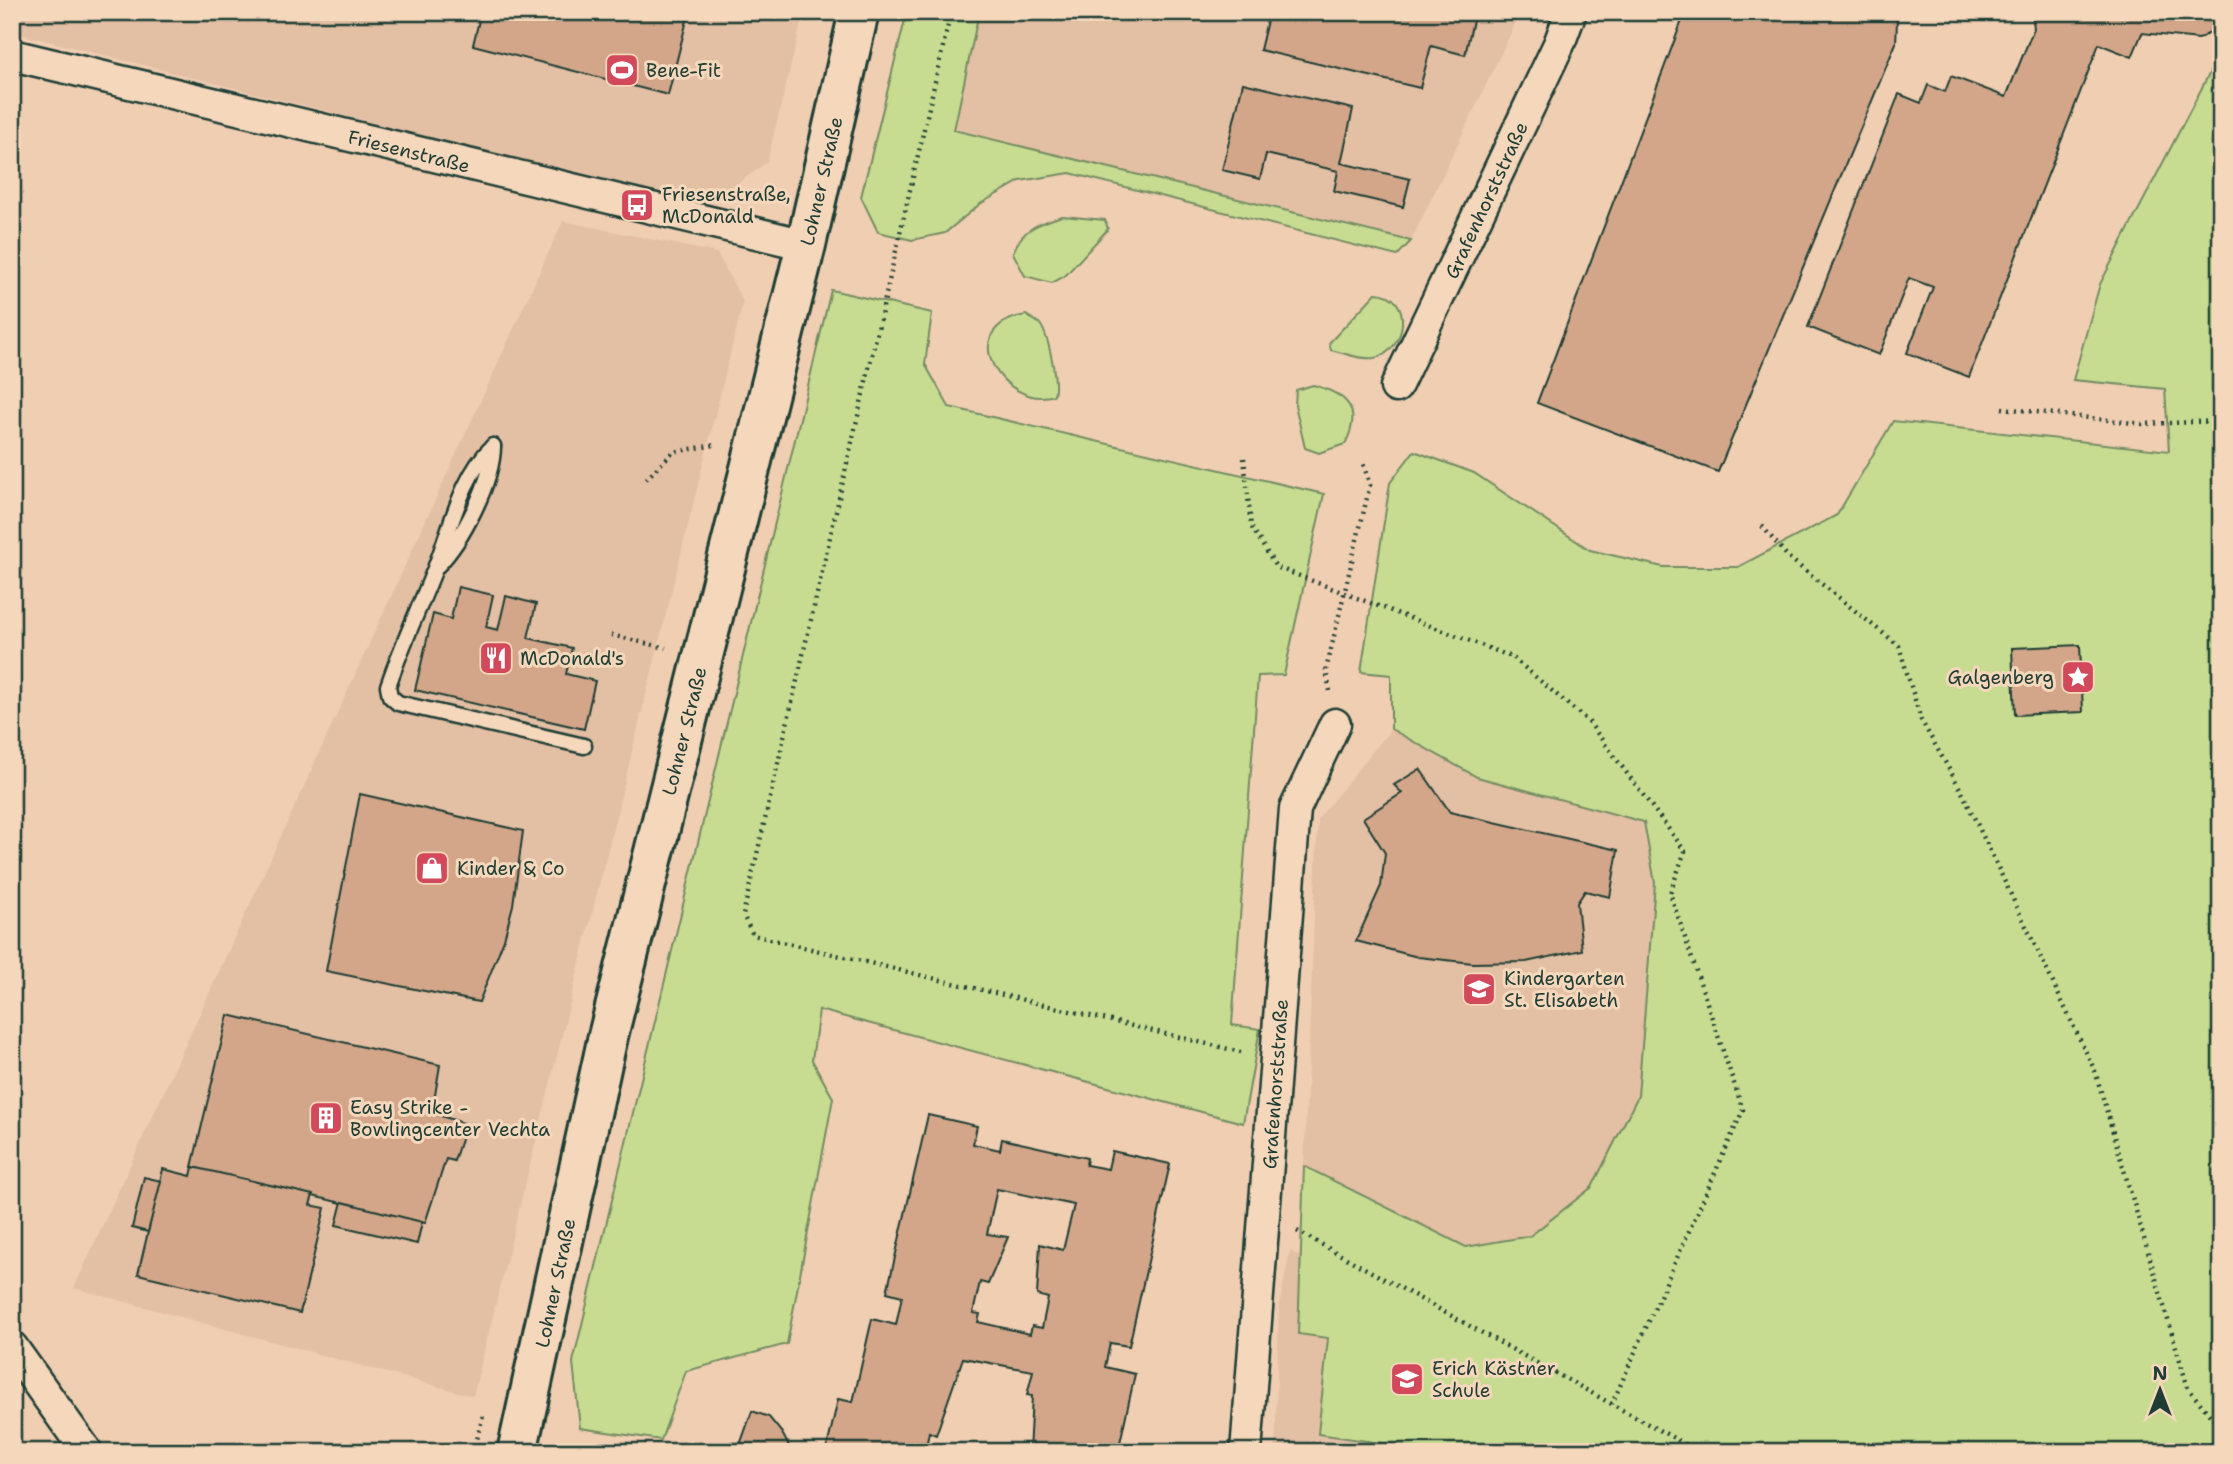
<svg xmlns="http://www.w3.org/2000/svg" width="2233" height="1464" viewBox="0 0 2233 1464" font-family="'Shantell Sans',sans-serif">
  <style>
    .built { fill: #e3bfa4 }
    .green { fill: #c7dc91; stroke: #738c62; stroke-width: 2 }
    .building { fill: #d3a689; stroke: #1f3d34; stroke-width: 2; fill-rule: evenodd }
    .lines { fill: none; stroke-linecap: round; stroke-linejoin: round }
    .lane-casing { stroke: #1f3d34; stroke-width: 19 }
    .street-casing { stroke: #1f3d34; stroke-width: 35 }
    .secondary-casing { stroke: #1f3d34; stroke-width: 44 }
    .path { stroke: #1f3d34; stroke-width: 4.5; stroke-dasharray: 2 5; stroke-linecap: butt }
    .lane { stroke: #f5d7bb; stroke-width: 14 }
    .street { stroke: #f5d7bb; stroke-width: 30 }
    .secondary { stroke: #f5d7bb; stroke-width: 38 }
    .labels { text-anchor: middle; stroke-width: 6; stroke-linejoin: round; paint-order: stroke }
    .poi-label { font-size: 19px; fill: #1f3d34; stroke: #f5d7bb; text-anchor: start }
    .street-label { font-size: 19px; fill: #1f3d34; stroke: #f5d7bb }
  </style>
  <rect width="100%" height="100%" fill="#f0ceb2"/>
  <filter id="ink" filterUnits="userSpaceOnUse"><feTurbulence type="fractalNoise" baseFrequency=".0143" numOctaves="2"/><feDisplacementMap in="SourceGraphic" scale="14" xChannelSelector="R" yChannelSelector="G"/><feConvolveMatrix kernelMatrix="1 2 1 2 8 2 1 2 1" color-interpolation-filters="sRGB"/></filter>
  <g filter="url(#ink)">
    <g class="built">
      <polygon points="12,12 804,12 767,162 706,207 12,32"/>
      <polygon points="979,12 1521,12 1411,241 954,129"/>
      <polygon points="563,221 717,253 743,302 473,1396 74,1288"/>
      <polygon points="1391,729 1477,777 1644,822 1655,883 1638,1096 1592,1187 1530,1236 1466,1247 1304,1166 1318,819"/>
      <polygon points="1290,1251 1676,1452 1275,1452 1279,1307"/>
    </g>
    <g class="green">
      <polygon points="907,12 979,12 954,130 1411,241 1397,256 1070,173 1020,181 980,204 945,233 912,240 878,232 861,197"/>
      <polygon points="2221,51 2221,1452 1443,1452 1318,1434 1328,1338 1298,1334 1304,1166 1466,1247 1530,1236 1592,1187 1638,1096 1655,883 1644,822 1477,777 1391,729 1391,675 1361,672 1390,483 1414,451 1474,473 1590,550 1663,567 1738,567 1837,515 1893,421 2169,451 2165,389 2073,380 2100,284"/>
      <path d="M1062,216L1105,220L1108,229L1065,276L1052,283L1025,276L1013,253C1022,228 1038,224 1062,216Z"/>
      <polygon points="831,290 932,313 925,364 949,407 1324,494 1284,675 1258,676 1232,1025 1260,1029 1243,1123 819,1010 812,1060 833,1098 787,1344 686,1371 661,1440 580,1428 573,1362"/>
      <path d="M1376,293C1415,295 1407,352 1374,358C1360,360 1344,353 1331,350L1329,343Z"/>
      <path d="M1026,315C1030,318 1037,321 1040,324C1049,336 1058,383 1054,395C1005,411 951,327 1026,315Z"/>
      <path d="M1313,385C1347,394 1363,409 1345,444L1319,453L1305,448L1295,405L1296,390Z"/>
    </g>
    <g class="building">
      <polygon points="481,12 689,12 668,95 473,45"/>
      <polygon points="1269,12 1475,12 1465,55 1431,46 1420,88 1260,50"/>
      <polygon points="1694,12 1895,12 1897,22 1896,43 1718,472 1537,403 1683,18 1692,21"/>
      <polygon points="2032,12 2213,12 2219,27 2199,39 2142,33 2132,57 2099,44 1969,377 1907,353 1933,287 1909,278 1879,355 1808,327 1899,94 1921,103 1928,85 1945,92 1951,76 2006,97 2034,28"/>
      <polygon points="1243,83 1353,109 1341,163 1410,179 1403,207 1334,191 1338,171 1266,154 1260,179 1222,170"/>
      <polygon points="458,587 493,595 486,627 498,630 506,596 536,604 528,638 572,648 566,674 595,681 584,729 415,690 433,614 451,619"/>
      <polygon points="2080,645 2083,712 2015,715 2012,648"/>
      <polygon points="1420,769 1450,812 1618,850 1610,897 1585,891 1577,903 1582,950 1526,962 1473,963 1418,957 1356,941 1381,886 1385,853 1363,818 1402,793 1394,785"/>
      <polygon points="360,794 523,831 513,905 504,939 479,1002 326,971"/>
      <polygon points="228,1015 440,1065 432,1113 466,1124 454,1161 446,1159 425,1223 192,1167"/>
      <path d="M928,1115L977,1126L973,1144L1000,1150L1002,1139L1087,1158L1086,1165L1108,1169L1112,1151L1170,1164L1129,1346L1110,1343L1105,1367L1135,1374L1118,1452H1029L1032,1396L1027,1395L1033,1371L963,1358L936,1435L929,1432L925,1452H826L838,1399L853,1402L872,1319L896,1325L902,1296L887,1292ZM997,1189L1074,1205L1063,1250L1040,1244L1037,1295L1048,1298L1042,1328L1032,1326L1030,1334L978,1322L980,1314L973,1313L980,1282L988,1284L1008,1237L987,1234Z"/>
      <polygon points="193,1167 313,1195 310,1205 325,1208 300,1313 138,1274 163,1169 191,1176"/>
      <polygon points="144,1177 161,1181 148,1232 132,1228"/>
      <polygon points="342,1202 422,1222 417,1244 336,1225"/>
      <polygon points="752,1411 769,1417 782,1433 792,1452 708,1452 731,1442 740,1445"/>
    </g>
    <g class="lines">
      <g class="lane-casing">
        <g id="lane">
          <path d="M493,446C460,478 451,529 434,571C419,609 401,647 388,686L390,696L398,703L584,746"/>
          <path d="M437,566C462,541 493,481 493,446"/>
        </g>
      </g>
      <g class="street-casing">
        <g id="street">
          <polyline points="12,55 806,245"/>
          <polyline points="1396,387 1559,44 1571,12"/>
          <polyline points="12,1347 87,1452"/>
          <polyline points="1246,1452 1295,809 1335,724"/>
        </g>
      </g>
      <g class="secondary-casing">
        <polyline id="secondary" points="517,1452 608,1036 806,245 859,12"/>
      </g>
      <g class="path">
        <polyline points="951,12 743,915 753,935 1245,1053"/>
        <polyline points="2002,408 2143,424 2221,421"/>
        <polyline points="1244,458 1251,526 1276,567 1512,657 1588,721 1685,851 1670,893 1743,1110 1612,1404"/>
        <polyline points="646,479 673,452 715,445"/>
        <polyline points="1762,526 1788,557 1899,646 1921,720 1961,790 2095,1071 2188,1388 2221,1429"/>
        <polyline points="611,635 666,648"/>
        <polyline points="1330,691 1326,670 1370,485 1362,460"/>
        <polyline points="1297,1231 1699,1452"/>
        <polyline points="474,1452 483,1415"/>
      </g>
      <use href="#lane" class="lane"/>
      <use href="#street" class="street"/>
      <use href="#secondary" class="secondary"/>
    </g>
  </g>
  <defs>
    <g id="stadium-square" transform="scale(1.75)"><rect x="-9" y="-9" width="18" height="18" rx="4" fill="#d1495b" stroke="#f5d7bb"/><path d="M0-5a6.5 5 0 1 0 0 10a6.5 5 0 1 0 0-10ZM-3.5-1.8h7v3.6h-7Z" fill="#fff"/></g>
    <g id="bus-square" transform="scale(1.75)"><rect x="-9" y="-9" width="18" height="18" rx="4" fill="#d1495b" stroke="#f5d7bb"/><path d="M-5-6H5V4H4V6H2V4H-2V6H-4V4H-5ZM-3.5-4V0h7V-4ZM-3.5 1.2v1.5H-2V1.2ZM2 1.2v1.5H3.5V1.2Z" fill="#fff"/></g>
    <g id="restaurant-square" transform="scale(1.75)"><rect x="-9" y="-9" width="18" height="18" rx="4" fill="#d1495b" stroke="#f5d7bb"/><path d="M-5-6h1v4h1v-4h1v4h1v-4h1v5L-1.5 .5V6h-2V.5L-5-1ZM5-6V6H3V1.5H1.5Q1.5-4 5-6Z" fill="#fff"/></g>
    <g id="sight-square" transform="scale(1.75)"><rect x="-9" y="-9" width="18" height="18" rx="4" fill="#d1495b" stroke="#f5d7bb"/><path d="M0-6L1.8-2.2L6-1.7L2.9 1.2L3.7 5.4L0 3.3L-3.7 5.4L-2.9 1.2L-6-1.7L-1.8-2.2Z" fill="#fff"/></g>
    <g id="shop-square" transform="scale(1.75)"><rect x="-9" y="-9" width="18" height="18" rx="4" fill="#d1495b" stroke="#f5d7bb"/><path d="M-5-2.5h2.3a2.7 3.5 0 0 1 5.4 0H5L5.5 6h-11ZM-1.5-2.5h3a1.5 2.3 0 0 0-3 0Z" fill="#fff"/></g>
    <g id="school-square" transform="scale(1.75)"><rect x="-9" y="-9" width="18" height="18" rx="4" fill="#d1495b" stroke="#f5d7bb"/><path d="M0-5L7-2L0 1L-7-2ZM-4 1L0 2.5L4 1V4Q0 6-4 4Z" fill="#fff"/></g>
    <g id="building-square" transform="scale(1.75)"><rect x="-9" y="-9" width="18" height="18" rx="4" fill="#d1495b" stroke="#f5d7bb"/><path d="M-4-6H4V6H1V3H-1V6H-4ZM-2.5-4.3h1.7v1.8h-1.7ZM.8-4.3h1.7v1.8H.8ZM-2.5-1h1.7V.8h-1.7ZM.8-1h1.7V.8H.8Z" fill="#fff"/></g>
  </defs>
  <g fill-rule="evenodd">
    <use href="#stadium-square" x="622" y="70"/>
    <use href="#bus-square" x="637" y="205"/>
    <use href="#restaurant-square" x="496" y="658"/>
    <use href="#sight-square" x="2078" y="677"/>
    <use href="#shop-square" x="432" y="868"/>
    <use href="#school-square" x="1479" y="989"/>
    <use href="#building-square" x="326" y="1118"/>
    <use href="#school-square" x="1407" y="1379"/>
  </g>
  <g class="labels">
    <g class="poi-label">
      <text x="646" y="77">Bene-Fit</text>
      <text x="662" y="201">Friesenstraße,<tspan x="662" dy="22">McDonald</tspan></text>
      <text x="520" y="665">McDonald's</text>
      <text x="2054" y="684" text-anchor="end">Galgenberg</text>
      <text x="457" y="875">Kinder &amp; Co</text>
      <text x="1504" y="985">Kindergarten<tspan x="1504" dy="22">St. Elisabeth</tspan></text>
      <text x="350" y="1114">Easy Strike -<tspan x="350" dy="22">Bowlingcenter Vechta</tspan></text>
      <text x="1432" y="1375">Erich Kästner<tspan x="1432" dy="22">Schule</tspan></text>
    </g>
    <g class="street-label">
      <text transform="translate(409 151) rotate(14)" y="7">Friesenstraße</text>
      <text transform="translate(821 181) rotate(-77)" y="7">Lohner Straße</text>
      <text transform="translate(1486 200) rotate(-65)" y="7">Grafenhorststraße</text>
      <text transform="translate(684 731) rotate(-76)" y="7">Lohner Straße</text>
      <text transform="translate(1275 1084) rotate(-86)" y="7">Grafenhorststraße</text>
      <text transform="translate(555 1283) rotate(-78)" y="7">Lohner Straße</text>
    </g>
  </g>
  <rect width="2233" height="1464" fill="none" stroke="#f5d7bb" stroke-width="42"/>
  <rect x="21" y="21" width="2191" height="1422" fill="none" stroke="#1f3d34" stroke-width="2.5" filter="url(#ink)"/>
  <g transform="translate(2160 1390)" stroke="#f5d7bb" stroke-width="5" paint-order="stroke">
  <path d="M0-5L12 26L0 18L-12 26Z" fill="#1f3d34"/>
  <text y="-10" font-size="19" font-weight="bold" text-anchor="middle" fill="#1f3d34">N</text>
  </g>
</svg>
